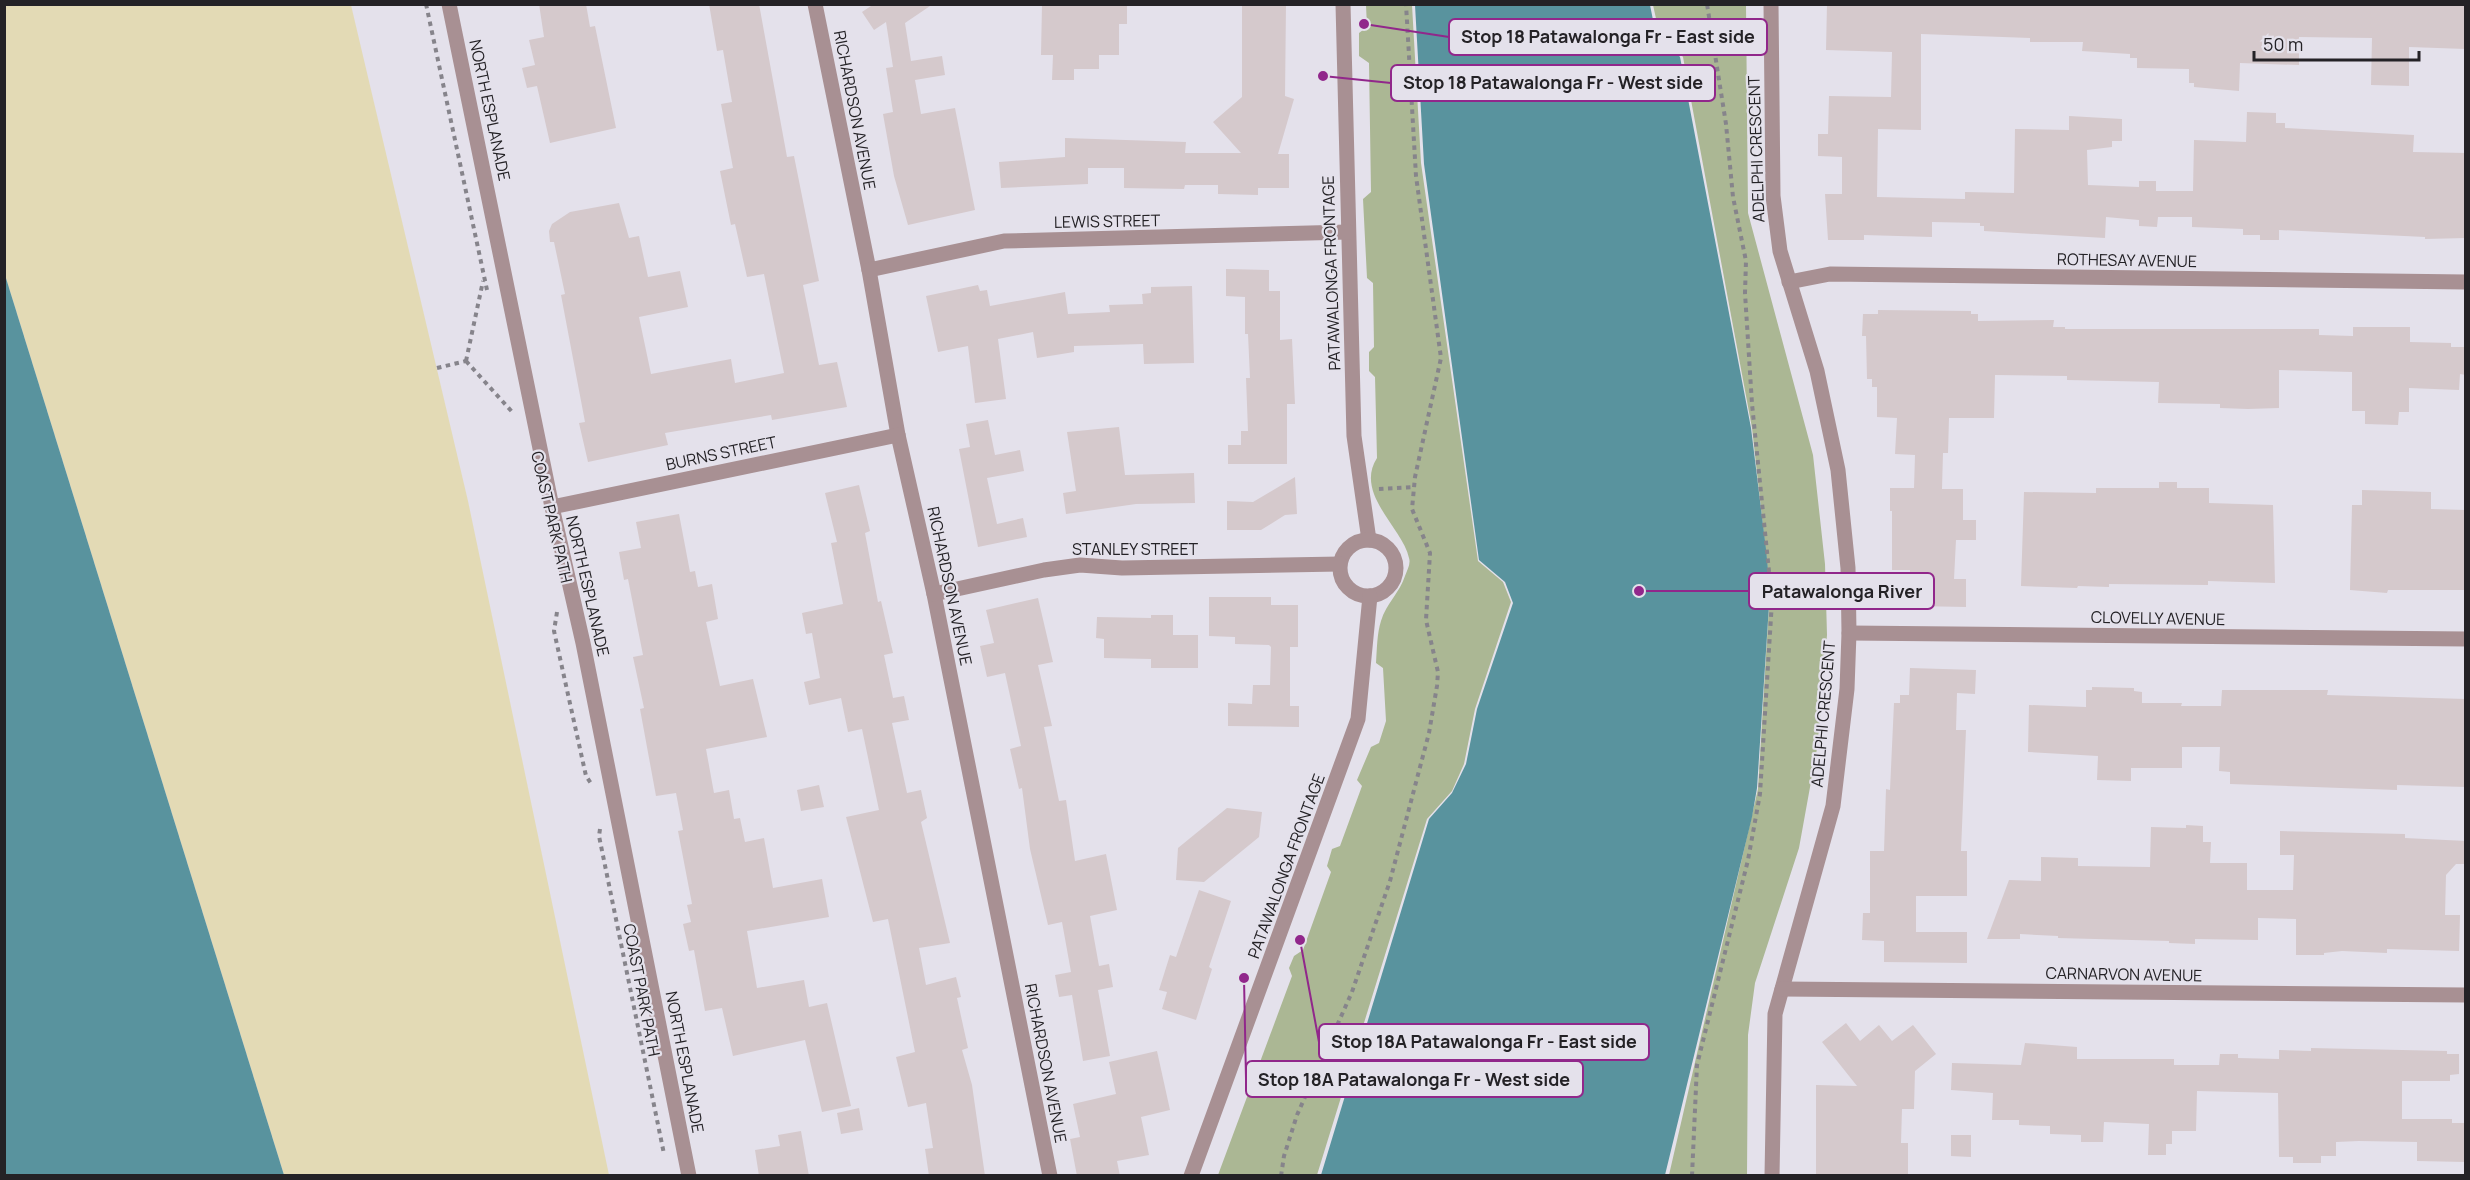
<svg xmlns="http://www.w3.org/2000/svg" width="2470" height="1180" viewBox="0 0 2470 1180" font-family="Manrope,sans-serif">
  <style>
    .green { fill: #abb794 }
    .sand { fill: #e3dab5 }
    .water { fill: #59939e }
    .building { fill: #d5c9cc }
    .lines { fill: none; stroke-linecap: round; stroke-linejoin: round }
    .path { stroke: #86848b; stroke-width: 4; stroke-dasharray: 4.5 4.5; stroke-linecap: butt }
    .minor { stroke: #a89093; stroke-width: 15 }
    .labels { text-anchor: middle; stroke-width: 4.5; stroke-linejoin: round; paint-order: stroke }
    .street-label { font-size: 16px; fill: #242226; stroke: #e4e1eb }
    .leader { fill: none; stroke: #91278b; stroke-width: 2 }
    .callout-dot { fill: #91278b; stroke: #e4e1eb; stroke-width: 2 }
    .callout { fill: #e4e1eb; stroke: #91278b; stroke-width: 2 }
    .callout-label { font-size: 18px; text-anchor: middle; font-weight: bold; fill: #242226 }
  </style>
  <rect width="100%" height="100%" fill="#e4e1eb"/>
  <g class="green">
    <path d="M1366,5H1412L1421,163L1478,561L1503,582L1511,602L1475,709L1464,764L1452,791L1427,819L1317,1175H1218L1292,976L1289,968L1294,956L1303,950L1331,872L1327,866L1332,849L1340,846L1362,786L1357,780L1371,747L1379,743L1386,721L1383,668L1376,663C1377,649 1377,633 1381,621C1386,604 1400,592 1405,576C1407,570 1411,564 1409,558C1403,528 1354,494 1377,458L1375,377L1369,371V352L1374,347L1373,283L1367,278L1363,199L1371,192L1369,63L1359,56V33L1367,27Z"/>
    <polygon points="1653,5 1746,5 1748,213 1813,455 1825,564 1827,635 1818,743 1799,848 1755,983 1748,1035 1747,1175 1669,1175 1758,789 1770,589 1752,428 1683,57 1657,23"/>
  </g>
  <polygon class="sand" points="4,5 351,5 468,501 609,1175 284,1175 5,275"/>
  <g class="water">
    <polygon points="1415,5 1650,5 1654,25 1680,57 1751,428 1766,549 1770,590 1757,788 1752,817 1665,1175 1321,1175 1429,819 1452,793 1466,764 1477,709 1513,603 1505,582 1479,560 1424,164"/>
    <polygon points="4,275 5,275 284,1175 5,1175"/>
  </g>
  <g class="building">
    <polygon points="539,4 586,4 590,27 595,26 616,128 550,143 537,86 527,88 522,68 535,65 529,40 544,37"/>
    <polygon points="709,4 759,4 787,157 794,156 819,281 803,285 819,365 837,362 847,407 772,420 771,415 665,433 668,445 588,462 579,423 585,422 561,295 565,294 554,242 550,242 549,231 552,224 570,212 619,203 629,238 639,236 648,277 680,271 688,307 639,317 651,374 731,359 735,383 784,373 764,274 747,277 735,224 731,225 720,171 733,168 721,104 732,102 723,50 717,51"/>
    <polygon points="874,4 933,4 905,23 911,61 942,56 945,75 915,80 921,114 955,108 975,210 908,225 894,176 883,114 893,112 886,68 893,67 886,22 874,30 862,12"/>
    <polygon points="1042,4 1127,4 1127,24 1119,24 1119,55 1099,55 1099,69 1074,69 1074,80 1052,80 1053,55 1041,55"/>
    <polygon points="1242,4 1286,4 1285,96 1294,99 1278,154 1289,154 1289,188 1258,188 1258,195 1218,194 1218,185 1185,185 1184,189 1124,188 1124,168 1088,168 1088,184 1001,188 999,162 1065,157 1065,138 1186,142 1185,153 1241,153 1213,122 1242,97"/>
    <polygon points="1827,4 2466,4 2466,49 2409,47 2409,86 2371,85 2372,38 2299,37 2299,65 2240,63 2239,91 2194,87 2194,83 2189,83 2189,69 2137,68 2137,58 2130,58 2130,54 2082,51 2083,42 2030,42 2030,38 1921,34 1921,130 1878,129 1877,197 1965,199 1965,192 2014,193 2015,129 2069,130 2069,116 2122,119 2122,141 2112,141 2112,147 2087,150 2088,185 2139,187 2139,181 2156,181 2156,191 2193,191 2194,140 2246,142 2247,112 2276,113 2276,123 2285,123 2285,128 2414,135 2413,152 2466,153 2466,238 2425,239 2425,237 2279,230 2279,240 2260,240 2260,235 2243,235 2243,229 2192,227 2192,217 2158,217 2157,227 2139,226 2139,220 2106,217 2105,238 1984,231 1984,226 1980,226 1980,223 1932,222 1932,237 1864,235 1864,240 1828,240 1825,194 1842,194 1842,157 1818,156 1818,134 1828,134 1829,96 1891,97 1892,52 1826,50"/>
    <polygon points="1226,269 1269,270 1269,291 1280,291 1280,340 1292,339 1295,404 1287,404 1287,464 1228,464 1228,445 1241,445 1241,431 1248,431 1246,378 1250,378 1248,334 1245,334 1245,297 1226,296"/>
    <polygon points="978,285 980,291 987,290 990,306 1065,292 1068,314 1110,312 1109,305 1143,304 1142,294 1151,293 1151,287 1192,286 1194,363 1144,364 1143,344 1074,346 1074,352 1037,358 1033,332 998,339 1006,399 975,403 968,346 938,352 926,296"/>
    <polygon points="1878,310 1971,311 1971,314 1978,314 1978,321 2054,320 2053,327 2065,327 2065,329 2319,329 2319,335 2353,336 2353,327 2410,327 2410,342 2451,343 2451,347 2466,347 2466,375 2460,374 2459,390 2409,388 2409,412 2399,412 2398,425 2365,424 2365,411 2352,411 2352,372 2279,370 2279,408 2248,409 2220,408 2220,404 2158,403 2159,382 2067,380 2067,376 1995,375 1994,418 1949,418 1948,453 1943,453 1942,489 1963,489 1963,520 1976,520 1976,540 1956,540 1954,579 1966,579 1966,607 1916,606 1916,601 1910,601 1910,570 1892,570 1892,511 1890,511 1890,488 1914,488 1915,455 1895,454 1897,418 1877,417 1877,387 1872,387 1872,379 1867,379 1866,336 1862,336 1863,314 1878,314"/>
    <polygon points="988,420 995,455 1020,450 1024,471 987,478 997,524 1023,518 1027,537 978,547 959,449 970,447 966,424"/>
    <polygon points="1119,427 1125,475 1194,473 1195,503 1136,504 1066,514 1063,493 1076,491 1067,432"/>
    <polygon points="1295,477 1297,514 1285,515 1261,530 1227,530 1227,501 1253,502"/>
    <polygon points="2159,482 2177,482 2177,488 2209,488 2209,503 2273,505 2275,583 2208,581 2208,585 2109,584 2109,587 2078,586 2077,588 2021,586 2024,492 2096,493 2096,488 2159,488"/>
    <polygon points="859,485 870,531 865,533 878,602 881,601 893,653 884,655 893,698 904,696 909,720 892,723 907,793 921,790 927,818 921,822 950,943 919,948 926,985 956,977 961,997 957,998 968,1048 962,1050 972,1085 985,1176 929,1176 925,1149 933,1148 926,1103 908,1107 896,1057 915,1052 888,919 873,922 846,817 879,810 862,729 848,732 841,698 809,705 804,682 820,678 812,633 806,634 802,613 843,604 831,543 837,542 825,493"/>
    <polygon points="2362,490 2431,492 2431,509 2466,510 2465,590 2388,590 2387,593 2350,590 2352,505 2362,505"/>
    <polygon points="679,514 690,572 695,571 698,587 712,584 718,619 706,622 720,686 753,679 767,737 706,749 714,793 729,790 734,819 740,818 745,842 764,838 773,888 822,879 829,917 747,931 757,988 804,980 809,1007 827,1003 851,1106 822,1112 805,1040 733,1056 722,1008 705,1011 694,950 689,951 683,924 691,922 687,905 692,904 678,831 683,830 676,793 656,796 640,709 644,708 633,657 643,655 628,579 624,580 619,552 641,548 636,522"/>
    <polygon points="1209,597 1271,597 1271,605 1298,605 1298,647 1290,647 1290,706 1299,706 1299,727 1228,726 1228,703 1252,704 1253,685 1270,685 1271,647 1269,645 1235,644 1235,637 1209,636"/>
    <polygon points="1038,598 1053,662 1038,665 1052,726 1044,727 1059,801 1066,800 1075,861 1106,854 1117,910 1090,916 1099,966 1109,964 1113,987 1098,990 1110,1056 1083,1061 1072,995 1059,997 1055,975 1071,972 1062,922 1048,925 1030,849 1022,788 1019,789 1010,749 1021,746 1005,673 987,677 980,646 994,643 986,610"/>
    <polygon points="1151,615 1173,615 1173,635 1198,635 1198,668 1151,668 1151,659 1104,658 1104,639 1096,638 1097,617 1151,618"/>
    <polygon points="1910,668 1976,670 1975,694 1957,693 1956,730 1966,730 1961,851 1967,851 1967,896 1916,896 1916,932 1967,932 1967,963 1884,962 1884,941 1862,940 1863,913 1870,913 1870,851 1884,851 1886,789 1890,790 1894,703 1900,703 1900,695 1909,695"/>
    <polygon points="2092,687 2134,688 2134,691 2142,692 2142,703 2182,703 2181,706 2221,706 2222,690 2328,690 2327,695 2466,699 2466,787 2397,785 2397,790 2230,784 2230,772 2219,771 2220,747 2182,747 2182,768 2131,768 2131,781 2097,780 2098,756 2028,752 2029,705 2086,707 2086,690 2092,690"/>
    <polygon points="819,785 824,807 801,811 797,790"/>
    <polygon points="1227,808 1262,812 1259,837 1204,882 1176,880 1178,848"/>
    <polygon points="2186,825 2203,826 2203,842 2211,842 2210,863 2247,863 2247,890 2293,890 2294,855 2280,855 2280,831 2405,834 2405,838 2466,841 2466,864 2456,864 2446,875 2445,915 2460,915 2459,951 2387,949 2387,953 2342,951 2324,953 2324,955 2296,955 2296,919 2258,918 2258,940 2195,939 2195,944 2169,943 2169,941 2058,938 2058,936 2020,934 2020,939 1987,939 2009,880 2041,881 2041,857 2078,858 2078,866 2150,867 2151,827 2186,828"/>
    <polygon points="1199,890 1231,901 1209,967 1212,969 1196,1020 1162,1009 1167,992 1159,990 1170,955 1176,957"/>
    <polygon points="1846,1023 1860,1041 1879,1025 1892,1041 1913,1025 1936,1054 1915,1071 1914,1109 1902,1109 1901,1143 1908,1143 1908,1176 1816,1176 1816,1085 1857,1086 1822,1042"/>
    <polygon points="2025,1043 2077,1047 2077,1059 2174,1059 2174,1065 2219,1065 2220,1054 2238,1054 2238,1058 2279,1059 2279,1050 2311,1051 2311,1048 2447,1051 2447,1054 2459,1054 2459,1074 2450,1075 2450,1081 2402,1081 2402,1119 2452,1119 2452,1123 2466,1123 2466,1162 2417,1161 2417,1142 2359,1141 2336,1142 2336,1156 2321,1156 2321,1163 2293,1163 2293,1157 2279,1157 2278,1093 2197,1091 2196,1131 2172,1131 2172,1144 2166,1144 2166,1155 2148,1155 2149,1124 2104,1122 2103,1142 2081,1142 2081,1135 2050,1134 2050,1126 2019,1125 2019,1120 1992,1120 1993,1093 1951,1090 1952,1063 2021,1065"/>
    <polygon points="1157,1051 1170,1110 1141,1117 1149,1155 1117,1161 1120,1176 1077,1176 1070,1139 1080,1137 1073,1104 1116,1094 1109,1062"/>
    <polygon points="859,1108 863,1130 841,1134 837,1113"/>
    <polygon points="801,1131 809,1176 759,1176 755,1150 780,1146 778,1135"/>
    <polygon points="1951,1135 1971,1135 1971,1157 1951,1156"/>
  </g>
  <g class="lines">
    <g class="path">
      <polyline points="426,4 487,290"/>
      <polyline points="466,361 483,281"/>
      <polyline points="466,361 514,414"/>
      <polyline points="437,368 466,361"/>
      <polyline points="1379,489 1414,487"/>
      <polyline points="557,612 554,631 586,776 592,785"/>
      <polyline points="600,829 599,836 664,1154"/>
      <polyline points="1281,1176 1284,1156 1297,1115 1352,992 1390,881 1429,733 1437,686 1438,672 1426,620 1430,553 1412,509 1415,477 1441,358 1416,176 1406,4"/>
      <polyline points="1692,1176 1697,1065 1748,860 1760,794 1772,601 1752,404 1745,293 1746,261 1733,197 1726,124 1707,4"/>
    </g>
    <g class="minor">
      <polyline points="449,4 552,507 583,643 689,1176"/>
      <polyline points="815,4 869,270 898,435 934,594 1050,1176"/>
      <polyline points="1343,4 1354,436 1369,540"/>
      <polyline points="1771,4 1773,196 1780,251 1817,371 1838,470 1848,568 1849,633 1847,689 1833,806 1775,1014 1772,1176"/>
      <polyline points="869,270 1004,241 1348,232"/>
      <polyline points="1789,282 1830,274 2466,282"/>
      <polyline points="552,507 898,435"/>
      <circle cx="1368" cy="568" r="28"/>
      <polyline points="934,594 1044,570 1080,565 1122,568 1340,564"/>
      <polyline points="1849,633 2466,639"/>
      <polyline points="1782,989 2466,995"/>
      <polyline points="1191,1176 1358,719 1370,596"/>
    </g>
  </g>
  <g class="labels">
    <g class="street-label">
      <text transform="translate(490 110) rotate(78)" y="6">NORTH ESPLANADE</text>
      <text transform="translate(855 110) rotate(79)" y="6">RICHARDSON AVENUE</text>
      <text transform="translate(1756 149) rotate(-92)" y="6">ADELPHI CRESCENT</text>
      <text transform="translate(1107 221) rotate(-1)" y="6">LEWIS STREET</text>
      <text transform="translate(2127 260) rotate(1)" y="6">ROTHESAY AVENUE</text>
      <text transform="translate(1331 273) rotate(-92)" y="6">PATAWALONGA FRONTAGE</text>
      <text transform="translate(721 453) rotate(-12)" y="6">BURNS STREET</text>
      <text transform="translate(552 517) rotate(77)" y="6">COAST PARK PATH</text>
      <text x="1135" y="555">STANLEY STREET</text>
      <text transform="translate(588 586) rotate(77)" y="6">NORTH ESPLANADE</text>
      <text transform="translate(950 586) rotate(78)" y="6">RICHARDSON AVENUE</text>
      <text transform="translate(2158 618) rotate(1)" y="6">CLOVELLY AVENUE</text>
      <text transform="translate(1823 714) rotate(-85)" y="6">ADELPHI CRESCENT</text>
      <text transform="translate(1286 866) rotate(-70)" y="6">PATAWALONGA FRONTAGE</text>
      <text transform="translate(2124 974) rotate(1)" y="6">CARNARVON AVENUE</text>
      <text transform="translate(642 990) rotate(79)" y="6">COAST PARK PATH</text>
      <text transform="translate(685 1062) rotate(79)" y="6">NORTH ESPLANADE</text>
      <text transform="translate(1046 1063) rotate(79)" y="6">RICHARDSON AVENUE</text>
    </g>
  </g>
  <path class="leader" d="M1364 24L1449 37M1323 76L1391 83M1639 591L1749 591M1300 940L1319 1042M1244 978L1246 1079"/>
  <g class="callout-dot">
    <circle cx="1364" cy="24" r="6"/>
    <circle cx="1323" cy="76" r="6"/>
    <circle cx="1639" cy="591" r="6"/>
    <circle cx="1300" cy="940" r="6"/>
    <circle cx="1244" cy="978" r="6"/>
  </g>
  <g class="callout">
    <rect x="1449" y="19" width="318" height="36" rx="6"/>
    <rect x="1391" y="65" width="324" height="36" rx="6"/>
    <rect x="1749" y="573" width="185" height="36" rx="6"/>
    <rect x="1319" y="1024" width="330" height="36" rx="6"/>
    <rect x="1246" y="1061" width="337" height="36" rx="6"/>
  </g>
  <g class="callout-label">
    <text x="1608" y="43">Stop 18 Patawalonga Fr - East side</text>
    <text x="1553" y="89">Stop 18 Patawalonga Fr - West side</text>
    <text x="1842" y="598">Patawalonga River</text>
    <text x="1484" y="1048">Stop 18A Patawalonga Fr - East side</text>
    <text x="1414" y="1086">Stop 18A Patawalonga Fr - West side</text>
  </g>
  <rect width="2470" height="1180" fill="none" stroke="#242226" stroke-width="12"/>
  <path d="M2254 51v9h165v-9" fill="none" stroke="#242226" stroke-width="3"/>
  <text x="2263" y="51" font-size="18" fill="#242226" stroke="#e4e1eb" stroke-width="4.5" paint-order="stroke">50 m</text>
</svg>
